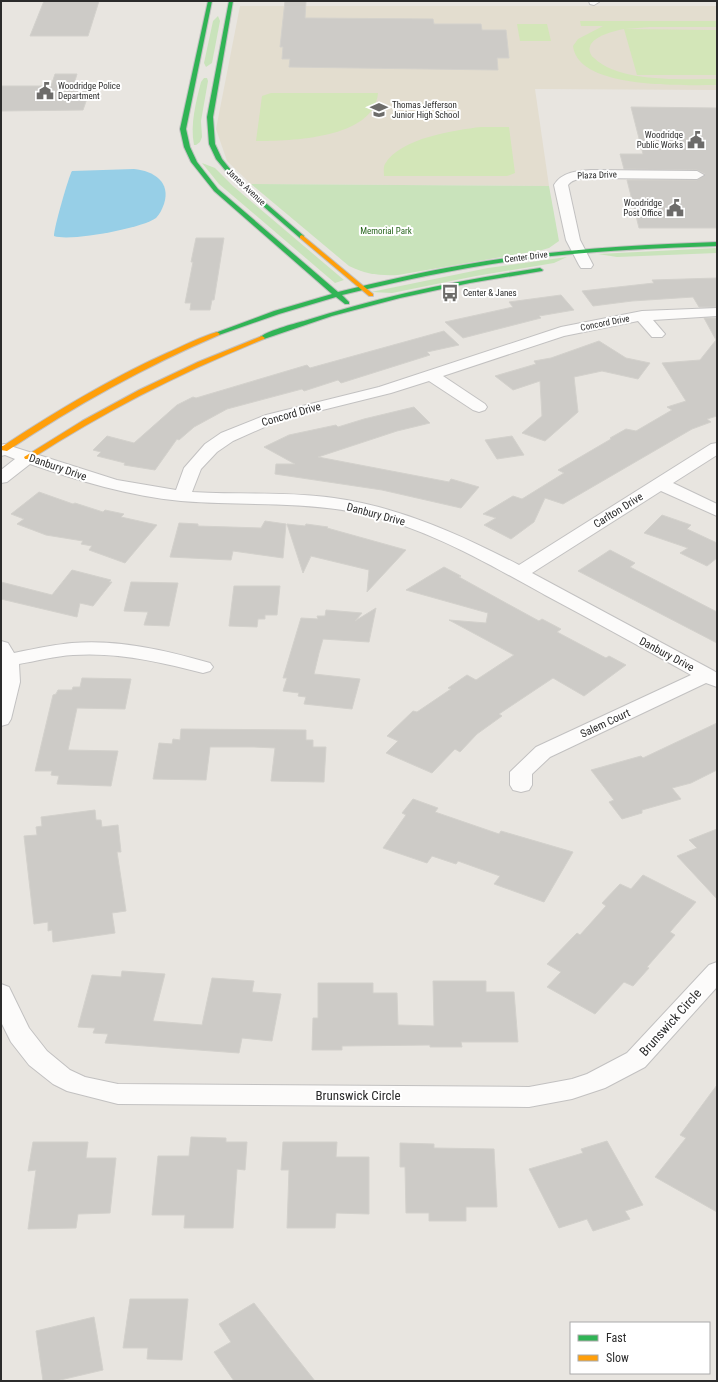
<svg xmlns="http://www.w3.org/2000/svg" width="718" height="1382" viewBox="0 0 718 1382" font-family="'Roboto Condensed',sans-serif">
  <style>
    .education { fill: #e3ddcf }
    .green { fill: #c9e3bb }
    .pitch { fill: #d3e6b8 }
    .water { fill: #97cfe7 }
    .building { fill: #cdcbc7; stroke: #d3d1cc }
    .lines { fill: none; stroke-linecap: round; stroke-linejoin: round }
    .street-casing { stroke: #c2c1c1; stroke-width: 2 }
    .fast-casing { stroke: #c2c1c1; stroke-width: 2 }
    .slow-casing { stroke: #c2c1c1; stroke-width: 2 }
    .street { fill: #fcfbfa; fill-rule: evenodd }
    .fast { fill: #30b455; fill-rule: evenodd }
    .slow { fill: #ff9f0a; fill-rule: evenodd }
    .labels { text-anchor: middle; stroke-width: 4; stroke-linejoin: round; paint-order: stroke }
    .far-poi-label { font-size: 9px; fill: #2b2b2b; stroke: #fff; text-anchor: start }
    .far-street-label { font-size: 9px; fill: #2b2b2b; stroke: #fff }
    .far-park-label { font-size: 9px; fill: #28651d; stroke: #fff }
    .street-label { font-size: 11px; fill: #2b2b2b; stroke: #fff }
    .near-street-label { font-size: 13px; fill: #2b2b2b; stroke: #fff }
  </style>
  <rect width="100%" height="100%" fill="#e8e5e0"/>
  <polygon class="education" points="240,6 717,6 717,90 535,89 549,186 251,184 227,161 216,129"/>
  <g class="green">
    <polygon points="218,16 220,21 212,63 206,67 204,63 213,21"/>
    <path d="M204,78H207L208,81L201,121L202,137L200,142L196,145H194C190,124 196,102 201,82Z"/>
    <polygon points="202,163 215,168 233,186 344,280 335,283 219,184"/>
    <path d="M251,184L549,186L559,241L549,248L542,250L398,275C380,276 365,274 349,266Z"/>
    <polygon points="717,248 717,253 617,257 598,254"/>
    <polygon points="567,257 554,263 476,276 392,293 371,292 488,268"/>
  </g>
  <g class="pitch">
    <path d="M580,21H717V27H650L625,29L717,30V75H637L624,29C614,31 597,35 591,44C588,49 590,55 594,58C619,83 684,79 717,79V85C685,85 578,90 573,46L578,39L603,26H581Z"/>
    <polygon points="517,24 547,24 551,41 520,41"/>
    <path d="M271,93H378C374,139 290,141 256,141L262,96Z"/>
    <path d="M481,127H509L515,173L507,176H384C384,173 383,167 385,164C400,138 455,130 481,127Z"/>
  </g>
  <path class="water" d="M134,169C154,171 171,182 164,204C162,209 160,214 156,218C143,228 70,242 54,236C53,231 69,175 72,171Z"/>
  <g class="building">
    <polygon points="44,1 99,1 88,36 30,36"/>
    <polygon points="285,1 306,1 305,18 433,19 434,24 481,24 482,30 506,30 509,58 497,58 498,70 289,67 290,59 282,59 283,47 280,47"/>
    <polygon points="55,74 77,74 73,87 91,87 83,110 1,111 1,86 51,86"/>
    <polygon points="631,107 717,108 717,228 639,228 627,180 697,180 705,174 697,170 624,169 620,154 643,154"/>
    <polygon points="196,238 224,238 214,300 212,300 210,310 190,310 191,303 185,303 193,262 191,262"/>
    <polygon points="717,278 717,307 699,307 693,297 632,301 593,306 582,291 654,283 652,280"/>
    <polygon points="561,295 574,310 539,316 541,318 463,338 445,322 513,307 509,302"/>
    <polygon points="704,318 717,318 717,416 707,419 711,422 692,429 563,504 545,498 534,522 511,539 484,525 496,518 483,514 513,496 522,499 564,473 558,470 611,439 610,438 626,429 636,431 672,410 667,407 686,401 662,363 700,360 716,340"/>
    <polygon points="444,331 459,345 427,352 430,355 341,383 338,380 304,391 302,389 227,409 194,427 179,440 177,439 155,470 124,465 125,463 97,456 101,452 93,450 107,436 134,443 177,405 193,397 196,398 307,365 310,368"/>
    <polygon points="599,341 626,358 650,363 638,379 602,371 574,377 578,412 545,441 522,433 542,416 540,381 513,390 495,376 536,364 534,361 551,358"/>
    <polygon points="414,407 430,423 397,431 318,457 449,482 451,479 479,487 461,508 382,490 275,474 276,464 295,464 264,447 289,435 336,425 338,427 364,419"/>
    <polygon points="512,436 524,455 497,459 485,440"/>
    <polygon points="39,492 73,504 75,503 103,512 105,510 124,514 121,517 157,525 125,563 89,550 92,546 81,544 83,541 46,535 17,524 24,519 11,514"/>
    <polygon points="662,515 691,525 687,529 717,543 717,558 707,566 680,553 688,548 644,533"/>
    <polygon points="265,521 286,524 283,558 233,551 231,560 170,557 179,523 198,524 198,526 261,528"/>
    <polygon points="287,524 305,526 306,524 328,527 327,528 406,550 367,592 369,570 311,556 303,573"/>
    <polygon points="610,550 635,563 630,567 717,612 717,643 578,571"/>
    <polygon points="444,567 461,576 459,577 506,603 539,621 542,619 561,629 557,632 606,658 609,656 626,665 584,696 553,678 499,714 502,716 477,734 460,752 455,749 432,773 386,753 398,741 387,736 413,711 417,712 451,689 448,688 467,675 476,680 514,655 449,620 486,623 488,613 406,590"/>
    <polygon points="72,570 111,580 109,582 112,582 93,606 80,603 77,617 1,599 1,582 52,595"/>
    <polygon points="131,582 178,583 169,626 144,625 148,612 124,611"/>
    <polygon points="234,586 280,586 277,615 265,615 265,619 258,619 257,627 229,626"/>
    <polygon points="376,608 369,642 323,639 319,653 314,674 360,679 352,709 304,704 306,697 298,696 299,693 283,691 287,678 283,678 301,618 318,619 317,616 325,616 326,610 362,613 355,621"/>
    <polygon points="82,678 131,679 125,709 77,708 68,750 118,751 111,786 57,784 59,776 51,775 52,771 35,771 53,695 56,694 58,690 72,690 73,687 80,687"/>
    <polygon points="717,723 717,770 691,783 672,788 681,799 642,810 642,813 622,819 609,802 614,800 591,770 641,756 643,758"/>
    <polygon points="181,729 306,730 306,740 313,740 313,747 326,747 324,782 271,781 275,748 254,747 210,747 206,780 153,779 159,743 172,744 173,739 180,740"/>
    <polygon points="413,799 438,808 435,812 499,834 501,831 573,852 544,902 494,884 500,876 458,861 456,864 432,856 427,863 383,848 406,815 402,813"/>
    <polygon points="95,810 96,820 101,820 102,827 118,825 121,852 117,852 126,911 112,913 115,933 53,942 52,930 48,931 48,922 34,924 24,836 37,835 36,827 42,826 41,817"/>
    <polygon points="717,829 717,899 677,856 697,848 689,840"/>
    <polygon points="643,875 696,902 670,932 675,935 647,967 649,968 633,986 624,982 595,1014 547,987 561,972 547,964 577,933 580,935 606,906 602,903 620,884 631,889"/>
    <polygon points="122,971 165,974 153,1021 202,1025 212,978 254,981 252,992 281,994 272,1041 242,1038 239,1053 105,1043 108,1034 93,1033 95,1028 78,1027 92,975 121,977"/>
    <polygon points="433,981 486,981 486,992 514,992 518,1042 461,1042 462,1047 430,1047 430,1045 342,1046 342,1050 312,1050 313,1018 318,1018 318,983 373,983 373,993 397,993 398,1025 434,1026"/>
    <polygon points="717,1085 717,1212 655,1177 686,1138 680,1135"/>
    <polygon points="191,1137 226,1138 226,1142 247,1142 245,1170 237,1169 233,1228 184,1228 185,1215 152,1215 158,1156 189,1156"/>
    <polygon points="607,1141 643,1205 625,1211 630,1219 593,1231 587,1219 559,1228 529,1169 583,1153 581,1149"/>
    <polygon points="33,1142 88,1142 86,1158 116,1158 110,1213 78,1214 76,1228 28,1229 36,1170 28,1171"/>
    <polygon points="283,1142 337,1142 336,1157 369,1157 369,1214 336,1213 335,1228 287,1228 289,1170 281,1170"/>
    <polygon points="400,1143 434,1144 434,1148 494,1149 497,1207 466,1207 466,1221 429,1221 429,1213 406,1213 405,1167 400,1167"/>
    <polygon points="130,1299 188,1299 182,1360 147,1359 148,1348 123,1348"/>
    <polygon points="254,1303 292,1352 315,1381 234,1381 214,1352 231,1342 219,1324"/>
    <polygon points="94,1317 103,1370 56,1381 43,1381 36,1331"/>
  </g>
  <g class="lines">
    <g class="street-casing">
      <g id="street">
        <polygon points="589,1 599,1 599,2 594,5 590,4"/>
        <path d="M591,170L697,171L704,175L697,179L591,178C583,179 573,178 568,185L580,240L593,265L591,268H581L579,265L566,240L554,185C562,172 577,171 591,170Z"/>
        <path d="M717,308V316L653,320L665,334L662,337H652L638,321L564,336L443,376L485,404L487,407L485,410L479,412L473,410L429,381L391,393L278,421L233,441L217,452L201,469L192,492C240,495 287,491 334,498C400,507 461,535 519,565L711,444L717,443V455L673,483L717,504V516L661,491L532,573L714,671L717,673V687L706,683L550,757L532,774V785L529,790L521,792L513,790L510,785V772L536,747L691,675C643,648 594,621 545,595C485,562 422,525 354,512C297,501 239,506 181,501C129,496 79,481 30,464L7,482L1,483V470L15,459L5,455L1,456V445L4,444L117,480L176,490L184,468L205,444L221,433L266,415L379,387L561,327L642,311Z"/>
        <path d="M1,641L8,643L14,653C33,649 52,645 72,643C118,639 165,650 210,663L213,667L210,671L203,673C160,662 118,652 73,655C55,656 37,661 19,664L20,682L11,719L8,724L1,726Z"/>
        <polygon points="717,962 717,987 645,1067 605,1088 572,1099 529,1107 118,1104 67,1091 53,1084 29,1065 11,1042 1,1022 1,984 9,987 29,1028 47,1051 70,1070 85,1077 118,1084 529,1087 572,1079 587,1074 627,1053 709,965"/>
      </g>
    </g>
    <g class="fast-casing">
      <g id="fast">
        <path d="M208,1H212L186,129L190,147L197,162L218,189L338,292C379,282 421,272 463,265C547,250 632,245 717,242V246C653,248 590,251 526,259C464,267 403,280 342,295L349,302V304H345L336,297L279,314L219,335H215V333L274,311L332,294L214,191L191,162L184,147L180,129Z"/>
        <polygon points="229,1 233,1 213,117 215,144 222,159 239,180 304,236 304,238 300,238 235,182 216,159 209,144 207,117"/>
        <path d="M540,268L543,270L542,271L470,283L400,298L332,316L264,339H260L259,338C266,331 293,324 304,321C381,296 460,280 540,268Z"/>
      </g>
    </g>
    <g class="slow-casing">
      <g id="slow">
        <polygon points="302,235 373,294 373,296 369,296 300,238 300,236"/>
        <path d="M217,332L220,334L219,335C144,367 74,406 7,451L1,450V446H3C55,412 109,379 167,353C183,346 200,337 217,332Z"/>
        <path d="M262,336L265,338L264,339C182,372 105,411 31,459H25L24,457L82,421L139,390L198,362Z"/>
      </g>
    </g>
    <use href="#street" class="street"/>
    <use href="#fast" class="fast"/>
    <use href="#slow" class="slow"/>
  </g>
  <defs>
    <g id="civic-bare" transform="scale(1.38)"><path d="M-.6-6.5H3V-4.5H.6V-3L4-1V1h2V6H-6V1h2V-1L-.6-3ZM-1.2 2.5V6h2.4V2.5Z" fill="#6d6c6a" stroke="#fff" stroke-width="2.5" paint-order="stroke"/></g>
    <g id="school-bare" transform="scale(1.38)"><path d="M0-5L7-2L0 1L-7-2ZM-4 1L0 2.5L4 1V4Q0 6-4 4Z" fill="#6d6c6a" stroke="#fff" stroke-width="2.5" paint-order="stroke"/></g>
    <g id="bus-bare" transform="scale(1.38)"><path d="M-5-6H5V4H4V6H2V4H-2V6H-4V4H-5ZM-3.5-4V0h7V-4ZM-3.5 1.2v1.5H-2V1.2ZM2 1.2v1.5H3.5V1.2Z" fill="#6d6c6a" stroke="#fff" stroke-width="2.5" paint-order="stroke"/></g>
  </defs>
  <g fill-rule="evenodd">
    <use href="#civic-bare" x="45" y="91"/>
    <use href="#school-bare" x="379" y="110"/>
    <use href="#civic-bare" x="696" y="140"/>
    <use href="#civic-bare" x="675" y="208"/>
    <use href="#bus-bare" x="450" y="293"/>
  </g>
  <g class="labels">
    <g class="far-poi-label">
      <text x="58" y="89">Woodridge Police<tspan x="58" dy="10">Department</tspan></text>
      <text x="392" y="108">Thomas Jefferson<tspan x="392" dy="10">Junior High School</tspan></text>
      <text x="683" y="138" text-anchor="end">Woodridge<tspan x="683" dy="10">Public Works</tspan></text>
      <text x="662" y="206" text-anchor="end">Woodridge<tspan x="662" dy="10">Post Office</tspan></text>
      <text x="463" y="296">Center &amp; Janes</text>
    </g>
    <g class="far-street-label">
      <text transform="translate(597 175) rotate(-2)" y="3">Plaza Drive</text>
      <text transform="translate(246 187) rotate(43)" y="3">Janes Avenue</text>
      <text transform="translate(526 257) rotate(-7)" y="3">Center Drive</text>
      <text transform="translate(605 323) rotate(-11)" y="3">Concord Drive</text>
    </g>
    <g class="far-park-label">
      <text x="386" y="234">Memorial Park</text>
    </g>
    <g class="street-label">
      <text transform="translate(291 414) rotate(-16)" y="4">Concord Drive</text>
      <text transform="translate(58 467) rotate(19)" y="4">Danbury Drive</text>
      <text transform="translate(618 510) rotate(-32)" y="4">Carlton Drive</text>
      <text transform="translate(376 514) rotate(15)" y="4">Danbury Drive</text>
      <text transform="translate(667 654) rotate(28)" y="4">Danbury Drive</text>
      <text transform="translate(605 723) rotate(-25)" y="4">Salem Court</text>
    </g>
    <g class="near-street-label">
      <text transform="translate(670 1022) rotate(-48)" y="5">Brunswick Circle</text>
      <text x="358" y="1100">Brunswick Circle</text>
    </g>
  </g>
  <rect width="718" height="1382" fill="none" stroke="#2b2b2b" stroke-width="4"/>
  <rect x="570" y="1322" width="140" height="52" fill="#ffffff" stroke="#aaaaaa"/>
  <rect x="578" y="1335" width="20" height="6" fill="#30b455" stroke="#aaaaaa"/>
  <text x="606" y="1342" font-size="12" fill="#2b2b2b">Fast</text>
  <rect x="578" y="1355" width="20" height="6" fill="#ff9f0a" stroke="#aaaaaa"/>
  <text x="606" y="1362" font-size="12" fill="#2b2b2b">Slow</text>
</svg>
